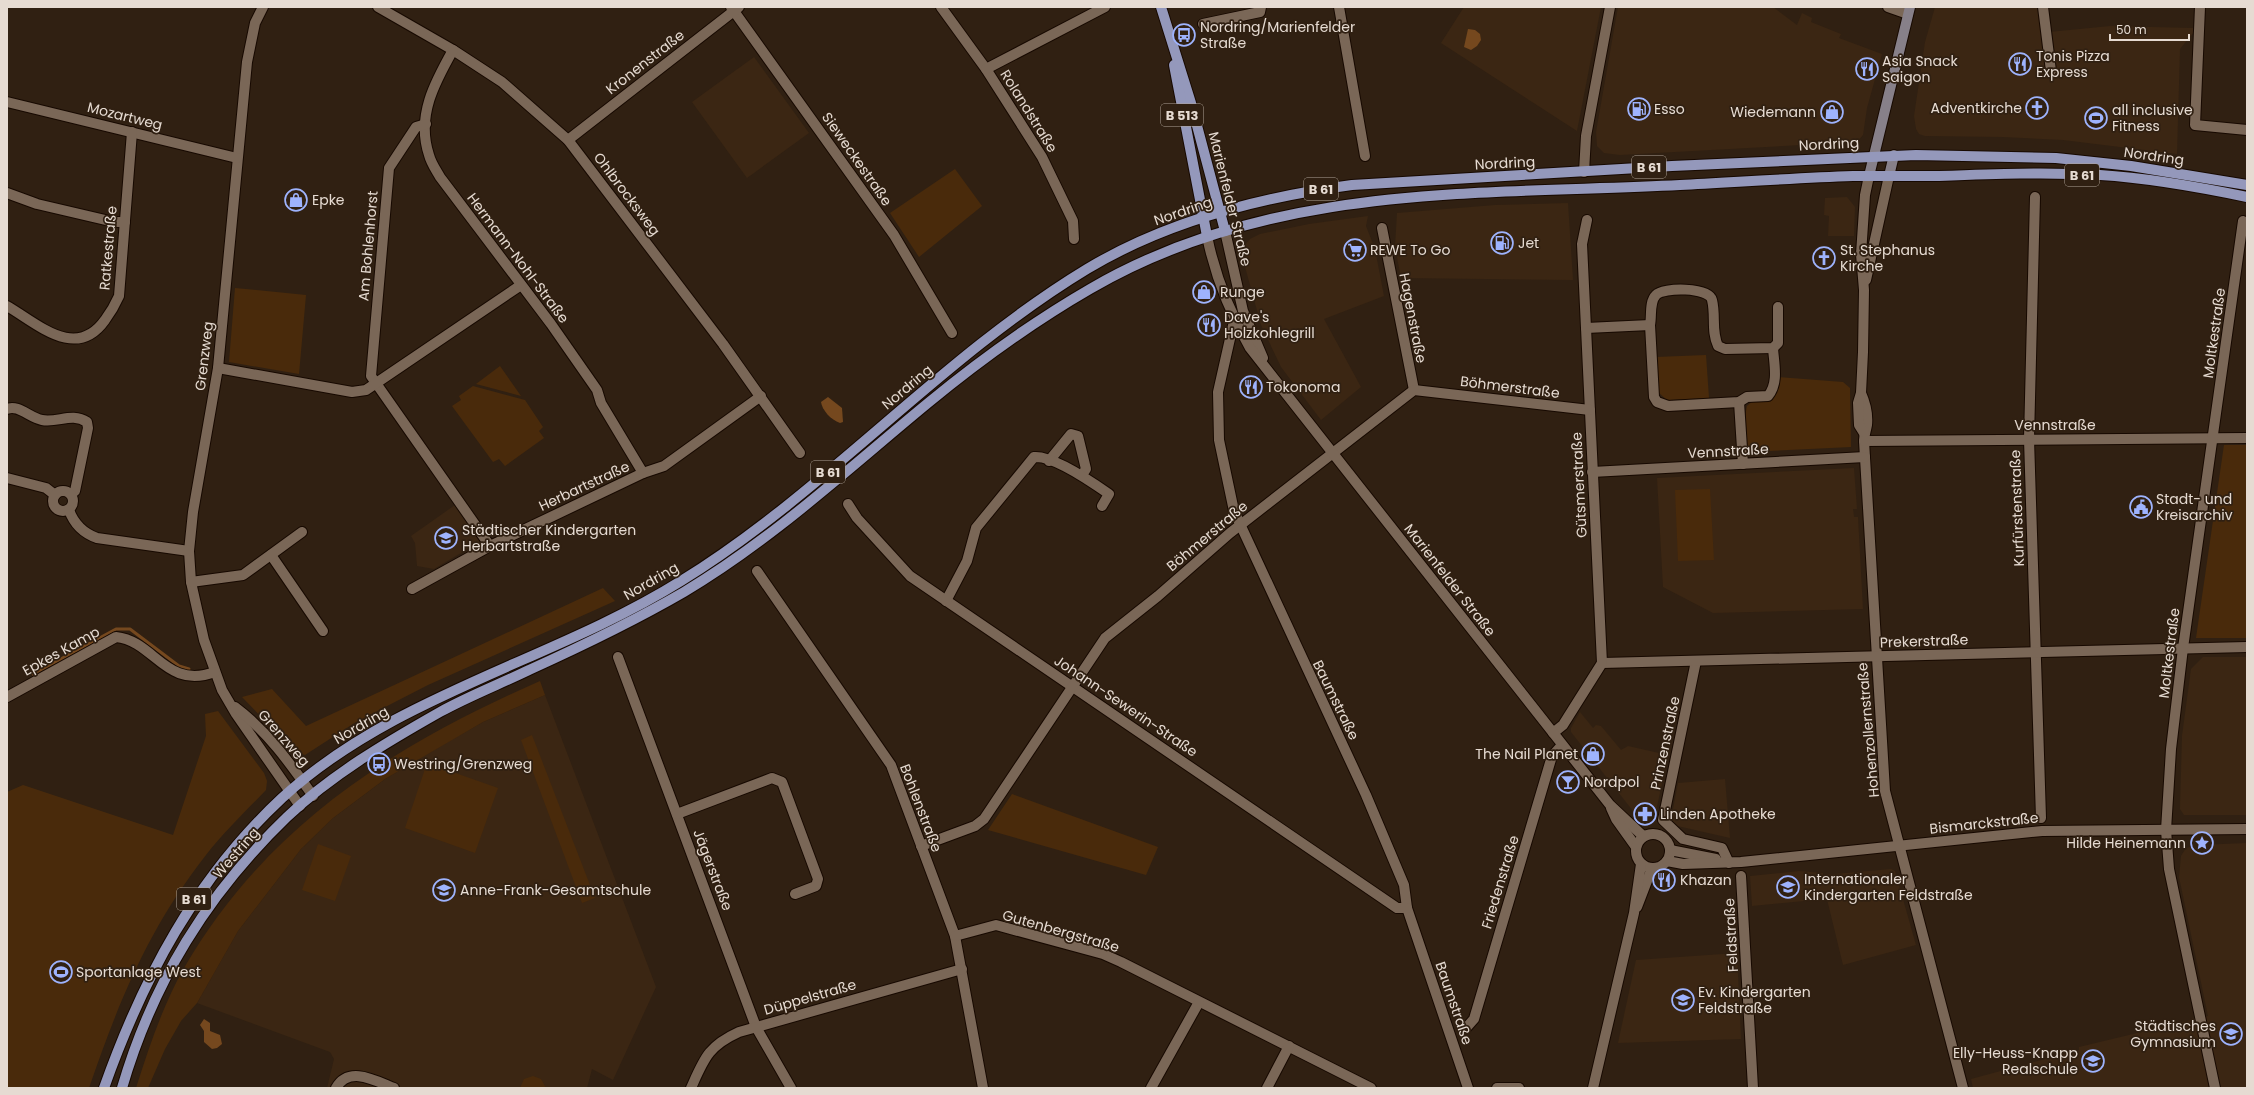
<svg xmlns="http://www.w3.org/2000/svg" width="2254" height="1095" viewBox="0 0 2254 1095" font-family="Poppins,sans-serif">
  <style>
    .built { fill: #3b2613 }
    .green { fill: #492a0b }
    .water { fill: #75481e }
    .lines { fill: none; stroke-linecap: round; stroke-linejoin: round }
    .stream { stroke: #75481e; stroke-width: 3 }
    .minor-casing { stroke: #170901; stroke-width: 12 }
    .tertiary-casing { stroke: #170901; stroke-width: 12 }
    .secondary-casing { stroke: #170901; stroke-width: 12 }
    .primary-casing { stroke: #170901; stroke-width: 12 }
    .minor { stroke: #7a6757; stroke-width: 10 }
    .tertiary { stroke: #7a6757; stroke-width: 10 }
    .secondary { stroke: #878089; stroke-width: 10 }
    .primary { stroke: #9498bb; stroke-width: 10 }
    .labels { text-anchor: middle; stroke-width: 3.5; stroke-linejoin: round; paint-order: stroke }
    .shield { fill: #302012; stroke: #afa398; stroke-width: 1 }
    .shield-label { font-size: 13px; font-weight: bold; fill: #e6dbd2 }
    .poi-label { font-size: 14px; fill: #e6dbd2; stroke: #302012; text-anchor: start }
    .street-label { font-size: 14px; fill: #e6dbd2; stroke: #302012 }
  </style>
  <rect width="100%" height="100%" fill="#302012"/>
  <g class="built">
    <polygon points="1464,7 1601,7 1577,131 1441,43"/>
    <polygon points="1618,7 1773,7 1797,25 1802,13 1812,18 1811,22 1841,34 1839,38 1882,54 1867,108 1863,135 1857,142 1620,155 1604,153 1597,146 1596,132"/>
    <polygon points="1935,7 2046,7 2049,32 2110,26 2193,28 2193,33 2180,49 2177,154 2063,140 2002,137 1925,136 1919,134 1916,129 1914,116 1925,42"/>
    <polygon points="754,57 809,133 747,178 692,102"/>
    <polygon points="1847,197 1855,207 1854,236 1828,236 1829,216 1824,215 1825,198"/>
    <polygon points="1568,203 1573,280 1401,278 1395,247 1397,213 1495,205"/>
    <polygon points="1368,216 1366,226 1375,249 1384,296 1324,319 1361,387 1321,420 1281,367 1261,325 1242,256 1244,246 1250,239 1260,234 1309,224"/>
    <polygon points="1854,468 1857,509 1853,509 1854,517 1858,517 1863,609 1713,613 1663,587 1657,478"/>
    <polygon points="455,505 481,541 434,569 417,566 415,543 411,536"/>
    <polygon points="2203,657 2247,657 2247,815 2184,815 2180,809 2182,736 2191,669"/>
    <polygon points="545,695 656,987 613,1080 592,1069 587,1088 327,1088 334,1059 330,1052 197,1003 238,931 301,849 333,818 385,779 451,740 483,722"/>
    <polygon points="1580,712 1593,728 1596,725 1601,726 1621,750 1628,746 1668,755 1654,821 1636,818 1633,811 1571,732 1571,728"/>
    <polygon points="1725,779 1730,838 1673,825 1671,820 1678,783"/>
    <polygon points="2247,843 2247,1088 1973,1088 1971,1079 2079,1050 2079,1047 2208,1016 2179,877 2181,856 2186,848 2198,845"/>
    <polygon points="1891,869 1895,871 1916,945 1843,965 1825,891 1825,899 1752,906 1750,876 1799,871 1823,873 1823,875"/>
    <polygon points="1737,953 1741,1039 1618,1043 1636,960"/>
  </g>
  <g class="green">
    <polygon points="955,169 982,206 919,257 890,213"/>
    <polygon points="235,288 306,295 299,374 229,362"/>
    <polygon points="1706,355 1709,398 1667,400 1658,392 1656,357"/>
    <polygon points="500,366 521,396 476,384"/>
    <polygon points="1778,377 1843,382 1850,388 1851,447 1747,452 1745,416 1747,406 1754,400 1763,399"/>
    <polygon points="473,386 525,400 543,427 539,431 544,438 505,466 499,459 493,462 452,406 461,400 459,396"/>
    <polygon points="2224,445 2247,445 2247,638 2196,638"/>
    <polygon points="1710,489 1714,560 1678,561 1675,490"/>
    <polygon points="603,588 615,601 428,685 356,722 305,755 294,751 242,697 272,689 306,726"/>
    <path d="M540,681L545,695L483,722L385,779L333,818L301,849L238,931L197,1003L181,1021L165,1049L148,1088H136C149,1047 163,1005 184,968C267,825 393,746 540,681Z"/>
    <path d="M218,711L264,773L267,781L266,790C246,811 224,832 206,855C148,929 119,1001 89,1088H7V792L23,785L173,835L206,736L205,714Z"/>
    <polygon points="532,735 595,898 582,903 521,740"/>
    <polygon points="427,763 498,788 475,853 405,828"/>
    <polygon points="1012,794 1158,847 1146,875 988,830"/>
    <polygon points="318,844 351,856 335,901 302,890"/>
    <polygon points="533,1076 541,1079 546,1088 520,1088 524,1079"/>
  </g>
  <g class="water">
    <polygon points="1468,29 1475,30 1480,34 1481,40 1477,46 1471,50 1464,47"/>
    <path d="M828,397L842,408L843,422L840,423C831,420 822,410 821,402Z"/>
    <polygon points="204,1019 210,1023 210,1031 220,1035 222,1044 217,1048 212,1049 204,1042 204,1031 200,1025"/>
  </g>
  <g class="lines">
    <polyline class="stream" points="33,674 116,629 130,629 179,666 189,669"/>
    <g class="minor-casing">
      <g id="minor">
        <polyline points="263,7 255,23 247,62 218,368 193,512 189,551 191,582 204,640 222,690 236,714 300,806"/>
        <polyline points="378,7 453,50 502,82 568,140 723,344 800,453"/>
        <polyline points="731,7 894,235 952,333"/>
        <polyline points="941,7 986,69 1042,157 1073,221 1074,239"/>
        <polyline points="1339,7 1365,156"/>
        <polyline points="1888,7 1908,14"/>
        <polyline points="2043,7 2051,71"/>
        <polyline points="2200,7 2195,125 2247,130"/>
        <polyline points="1203,24 1260,12 1261,7"/>
        <path d="M453,50C435,82 416,116 429,155C431,163 436,170 440,177L551,324L597,390L601,403L643,473"/>
        <polyline points="986,69 1105,7"/>
        <polyline points="7,102 237,158"/>
        <polyline points="426,124 416,127 389,168 371,376 490,546"/>
        <polyline points="568,140 739,7"/>
        <polyline points="1584,172 1586,136 1610,7"/>
        <polyline points="7,193 37,204 114,222 125,222"/>
        <polyline points="2035,197 2029,439 2041,818"/>
        <polyline points="1382,228 1414,390"/>
        <polyline points="1866,280 1889,176"/>
        <path d="M7,306C38,324 76,361 105,320C111,312 115,305 119,296L132,132"/>
        <polyline points="1234,321 1218,392 1219,440 1234,511 1366,795 1404,885 1407,908 1468,1088"/>
        <path d="M1650,325C1652,316 1649,302 1656,295C1663,287 1709,287 1712,300C1716,316 1711,331 1718,346L1725,349L1773,348L1778,343V307"/>
        <path d="M1586,328L1650,325L1654,397L1657,402L1668,406L1739,402L1747,397L1768,396C1779,383 1774,364 1773,348"/>
        <polyline points="218,368 352,392 366,390 521,285"/>
        <path d="M1861,393C1865,402 1868,415 1867,425C1866,431 1864,435 1864,441L1885,791L1963,1088"/>
        <polyline points="1739,402 1743,464"/>
        <path d="M7,409C18,404 30,418 42,420C58,423 72,412 87,422L88,428L75,491L71,494"/>
        <polyline points="1864,433 1859,425 1858,403 1861,393 1863,352 1864,290 1861,254 1865,195 1869,176"/>
        <polyline points="1864,441 2247,438"/>
        <polyline points="1049,461 1071,434 1078,436 1086,469 1082,475"/>
        <polyline points="1592,472 1865,457"/>
        <polyline points="7,478 46,488 55,495"/>
        <circle cx="63" cy="501" r="10"/>
        <polyline points="848,504 857,518 910,576 1397,908 1407,908"/>
        <path d="M69,510C74,524 83,533 97,538L189,551"/>
        <polyline points="271,555 323,631"/>
        <polyline points="757,571 891,765 955,936 983,1088"/>
        <polyline points="191,582 243,575 302,532"/>
        <polyline points="412,589 490,546 643,473 664,466 761,396"/>
        <path d="M946,601L967,561L976,528L1034,457C1053,455 1092,482 1109,494L1102,506"/>
        <polyline points="618,657 756,1027 791,1088"/>
        <polyline points="1696,661 1663,820 1683,839 1722,848 1729,863"/>
        <polyline points="1602,663 2247,647"/>
        <path d="M7,697L116,637C155,641 165,690 215,672"/>
        <path d="M235,707C267,731 290,763 313,796"/>
        <polyline points="1553,733 1563,725 1602,663 1582,244 1587,220"/>
        <polyline points="677,814 772,778 782,782 818,879 816,886 795,894"/>
        <polyline points="921,846 975,826 984,819 1105,638 1158,596 1230,533 1414,390 1590,410"/>
        <polyline points="1741,876 1753,1088"/>
        <polyline points="955,936 996,925 1103,954 1121,962 1371,1088"/>
        <polyline points="1466,1028 1474,1019 1552,756 1562,745"/>
        <path d="M336,1088C349,1065 376,1081 394,1088"/>
        <path d="M691,1088C704,1059 708,1046 739,1032L962,969"/>
        <polyline points="1151,1088 1199,1002"/>
        <polyline points="1267,1088 1289,1046"/>
        <polyline points="1497,1088 1519,1088"/>
        <polyline points="2215,1088 2169,869 2166,830 2171,749 2183,648 2243,221"/>
      </g>
    </g>
    <g class="tertiary-casing">
      <g id="tertiary">
        <polyline points="1225,231 1243,311 1263,358"/>
        <path d="M1207,236C1215,276 1230,313 1250,348L1610,805L1643,836"/>
        <polyline points="1611,808 1616,819 1636,847"/>
        <circle cx="1653" cy="851" r="17"/>
        <polyline points="1670,850 1716,859"/>
        <polyline points="1667,861 1683,864 1741,862 2042,831 2247,829"/>
        <polyline points="1637,907 1652,868"/>
        <polyline points="1593,1088 1634,913 1641,864"/>
      </g>
    </g>
    <g class="secondary-casing">
      <g id="secondary">
        <polyline points="1869,176 1910,7"/>
        <polyline points="1889,176 1894,155"/>
      </g>
    </g>
    <g class="primary-casing">
      <g id="primary">
        <polyline points="1161,7 1191,103 1225,231"/>
        <polyline points="1174,65 1207,236"/>
        <path d="M104,1088C143,978 196,878 282,798C395,694 553,661 681,581C827,491 940,358 1087,269C1167,221 1261,197 1352,185L1672,166L1916,155L2056,158L2131,166L2247,185"/>
        <path d="M122,1088C153,982 207,894 287,817C331,775 387,742 440,712C469,696 500,684 529,670C582,646 634,621 684,592C773,539 849,468 928,403C979,361 1033,322 1090,289C1271,183 1478,195 1680,185C1738,182 1795,178 1853,176C1882,176 1911,176 1939,176C1993,174 2047,172 2100,175C2149,178 2199,187 2247,197"/>
      </g>
    </g>
    <use href="#minor" class="minor"/>
    <use href="#tertiary" class="tertiary"/>
    <use href="#secondary" class="secondary"/>
    <use href="#primary" class="primary"/>
  </g>
  <defs>
    <g id="bus-ring" transform="scale(1.15)"><circle r="9.5" fill="#302012" stroke="#9eb3fd" stroke-width="1.5"/><path d="M-5-6H5V4H4V6H2V4H-2V6H-4V4H-5ZM-3.5-4V0h7V-4ZM-3.5 1.2v1.5H-2V1.2ZM2 1.2v1.5H3.5V1.2Z" fill="#9eb3fd"/></g>
    <g id="restaurant-ring" transform="scale(1.15)"><circle r="9.5" fill="#302012" stroke="#9eb3fd" stroke-width="1.5"/><path d="M-5-6h1v4h1v-4h1v4h1v-4h1v5L-1.5 .5V6h-2V.5L-5-1ZM5-6V6H3V1.5H1.5Q1.5-4 5-6Z" fill="#9eb3fd"/></g>
    <g id="church-ring" transform="scale(1.15)"><circle r="9.5" fill="#302012" stroke="#9eb3fd" stroke-width="1.5"/><path d="M-1.2-6h2.4v3.5h3.3v2.4h-3.3V6h-2.4V-.1h-3.3v-2.4h3.3Z" fill="#9eb3fd"/></g>
    <g id="fuel-ring" transform="scale(1.15)"><circle r="9.5" fill="#302012" stroke="#9eb3fd" stroke-width="1.5"/><path d="M-5.5-6h7V0h2V4h1.3V-2.5L3-4.5l.8-.8L6-3V5H2.5V1h-1V6h-7ZM-4.2-4.7v3.2H.2V-4.7Z" fill="#9eb3fd"/></g>
    <g id="shop-ring" transform="scale(1.15)"><circle r="9.5" fill="#302012" stroke="#9eb3fd" stroke-width="1.5"/><path d="M-5-2.5h2.3a2.7 3.5 0 0 1 5.4 0H5L5.5 6h-11ZM-1.5-2.5h3a1.5 2.3 0 0 0-3 0Z" fill="#9eb3fd"/></g>
    <g id="stadium-ring" transform="scale(1.15)"><circle r="9.5" fill="#302012" stroke="#9eb3fd" stroke-width="1.5"/><path d="M0-5a6.5 5 0 1 0 0 10a6.5 5 0 1 0 0-10ZM-3.5-1.8h7v3.6h-7Z" fill="#9eb3fd"/></g>
    <g id="supermarket-ring" transform="scale(1.15)"><circle r="9.5" fill="#302012" stroke="#9eb3fd" stroke-width="1.5"/><path d="M-6-5.5h2.5l.6 2H6L4.5 2H-2.5L-4.4-4H-6ZM-1.5 3.2a1.3 1.3 0 1 0 .1 0ZM3 3.2a1.3 1.3 0 1 0 .1 0Z" fill="#9eb3fd"/></g>
    <g id="civic-ring" transform="scale(1.15)"><circle r="9.5" fill="#302012" stroke="#9eb3fd" stroke-width="1.5"/><path d="M-.6-6.5H3V-4.5H.6V-3L4-1V1h2V6H-6V1h2V-1L-.6-3ZM-1.2 2.5V6h2.4V2.5Z" fill="#9eb3fd"/></g>
    <g id="school-ring" transform="scale(1.15)"><circle r="9.5" fill="#302012" stroke="#9eb3fd" stroke-width="1.5"/><path d="M0-5L7-2L0 1L-7-2ZM-4 1L0 2.5L4 1V4Q0 6-4 4Z" fill="#9eb3fd"/></g>
    <g id="bar-ring" transform="scale(1.15)"><circle r="9.5" fill="#302012" stroke="#9eb3fd" stroke-width="1.5"/><path d="M-6-5H6L.8 .8V4.5H3.5V6h-7V4.5H-.8V.8Z" fill="#9eb3fd"/></g>
    <g id="pharmacy-ring" transform="scale(1.15)"><circle r="9.5" fill="#302012" stroke="#9eb3fd" stroke-width="1.5"/><path d="M-2-6h4v4h4v4h-4v4h-4v-4h-4v-4h4Z" fill="#9eb3fd"/></g>
    <g id="sight-ring" transform="scale(1.15)"><circle r="9.5" fill="#302012" stroke="#9eb3fd" stroke-width="1.5"/><path d="M0-6L1.8-2.2L6-1.7L2.9 1.2L3.7 5.4L0 3.3L-3.7 5.4L-2.9 1.2L-6-1.7L-1.8-2.2Z" fill="#9eb3fd"/></g>
  </defs>
  <g fill-rule="evenodd">
    <use href="#bus-ring" x="1184" y="35"/>
    <use href="#restaurant-ring" x="2020" y="64"/>
    <use href="#restaurant-ring" x="1867" y="69"/>
    <use href="#church-ring" x="2037" y="108"/>
    <use href="#fuel-ring" x="1639" y="109"/>
    <use href="#shop-ring" x="1832" y="112"/>
    <use href="#stadium-ring" x="2096" y="118"/>
    <use href="#shop-ring" x="296" y="200"/>
    <use href="#fuel-ring" x="1502" y="243"/>
    <use href="#supermarket-ring" x="1355" y="250"/>
    <use href="#church-ring" x="1824" y="258"/>
    <use href="#shop-ring" x="1204" y="292"/>
    <use href="#restaurant-ring" x="1209" y="325"/>
    <use href="#restaurant-ring" x="1251" y="387"/>
    <use href="#civic-ring" x="2141" y="507"/>
    <use href="#school-ring" x="446" y="538"/>
    <use href="#shop-ring" x="1593" y="754"/>
    <use href="#bus-ring" x="379" y="764"/>
    <use href="#bar-ring" x="1568" y="782"/>
    <use href="#pharmacy-ring" x="1645" y="814"/>
    <use href="#sight-ring" x="2202" y="843"/>
    <use href="#restaurant-ring" x="1664" y="880"/>
    <use href="#school-ring" x="1788" y="887"/>
    <use href="#school-ring" x="444" y="890"/>
    <use href="#stadium-ring" x="61" y="972"/>
    <use href="#school-ring" x="1683" y="1000"/>
    <use href="#school-ring" x="2231" y="1034"/>
    <use href="#school-ring" x="2093" y="1061"/>
  </g>
  <g class="labels">
    <g class="shield">
      <rect x="1161" y="104" width="42" height="22" rx="3"/>
      <rect x="1632" y="156" width="34" height="22" rx="3"/>
      <rect x="2065" y="164" width="34" height="22" rx="3"/>
      <rect x="1304" y="178" width="34" height="22" rx="3"/>
      <rect x="811" y="461" width="34" height="22" rx="3"/>
      <rect x="177" y="888" width="34" height="22" rx="3"/>
    </g>
    <g class="shield-label">
      <text x="1182" y="120">B 513</text>
      <text x="1649" y="172">B 61</text>
      <text x="2082" y="180">B 61</text>
      <text x="1321" y="194">B 61</text>
      <text x="828" y="477">B 61</text>
      <text x="194" y="904">B 61</text>
    </g>
    <g class="poi-label">
      <text x="1200" y="32">Nordring/Marienfelder<tspan x="1200" dy="16">Straße</tspan></text>
      <text x="2036" y="61">Tonis Pizza<tspan x="2036" dy="16">Express</tspan></text>
      <text x="1882" y="66">Asia Snack<tspan x="1882" dy="16">Saigon</tspan></text>
      <text x="2022" y="113" text-anchor="end">Adventkirche</text>
      <text x="1654" y="114">Esso</text>
      <text x="2112" y="115">all inclusive<tspan x="2112" dy="16">Fitness</tspan></text>
      <text x="1816" y="117" text-anchor="end">Wiedemann</text>
      <text x="312" y="205">Epke</text>
      <text x="1518" y="248">Jet</text>
      <text x="1370" y="255">REWE To Go</text>
      <text x="1840" y="255">St. Stephanus<tspan x="1840" dy="16">Kirche</tspan></text>
      <text x="1220" y="297">Runge</text>
      <text x="1224" y="322">Dave's<tspan x="1224" dy="16">Holzkohlegrill</tspan></text>
      <text x="1266" y="392">Tokonoma</text>
      <text x="2156" y="504">Stadt- und<tspan x="2156" dy="16">Kreisarchiv</tspan></text>
      <text x="462" y="535">Städtischer Kindergarten<tspan x="462" dy="16">Herbartstraße</tspan></text>
      <text x="1578" y="759" text-anchor="end">The Nail Planet</text>
      <text x="394" y="769">Westring/Grenzweg</text>
      <text x="1584" y="787">Nordpol</text>
      <text x="1660" y="819">Linden Apotheke</text>
      <text x="2186" y="848" text-anchor="end">Hilde Heinemann</text>
      <text x="1804" y="884">Internationaler<tspan x="1804" dy="16">Kindergarten Feldstraße</tspan></text>
      <text x="1680" y="885">Khazan</text>
      <text x="460" y="895">Anne-Frank-Gesamtschule</text>
      <text x="76" y="977">Sportanlage West</text>
      <text x="1698" y="997">Ev. Kindergarten<tspan x="1698" dy="16">Feldstraße</tspan></text>
      <text x="2216" y="1031" text-anchor="end">Städtisches<tspan x="2216" dy="16">Gymnasium</tspan></text>
      <text x="2078" y="1058" text-anchor="end">Elly-Heuss-Knapp<tspan x="2078" dy="16">Realschule</tspan></text>
    </g>
    <g class="street-label">
      <text transform="translate(645 62) rotate(-38)" y="5">Kronenstraße</text>
      <text transform="translate(1029 111) rotate(58)" y="5">Rolandstraße</text>
      <text transform="translate(125 116) rotate(14)" y="5">Mozartweg</text>
      <text transform="translate(1829 144) rotate(-3)" y="5">Nordring</text>
      <text transform="translate(2154 156) rotate(8)" y="5">Nordring</text>
      <text transform="translate(857 159) rotate(55)" y="5">Sieweckestraße</text>
      <text transform="translate(1505 163) rotate(-3)" y="5">Nordring</text>
      <text transform="translate(627 194) rotate(53)" y="5">Ohlbrocksweg</text>
      <text transform="translate(1230 199) rotate(76)" y="5">Marienfelder Straße</text>
      <text transform="translate(1183 211) rotate(-19)" y="5">Nordring</text>
      <text transform="translate(368 246) rotate(-85)" y="5">Am Bohlenhorst</text>
      <text transform="translate(108 248) rotate(-85)" y="5">Ratkestraße</text>
      <text transform="translate(518 258) rotate(53)" y="5">Hermann-Nohl-Straße</text>
      <text transform="translate(1413 318) rotate(79)" y="5">Hagenstraße</text>
      <text transform="translate(2214 333) rotate(-82)" y="5">Moltkestraße</text>
      <text transform="translate(204 356) rotate(-83)" y="5">Grenzweg</text>
      <text transform="translate(907 387) rotate(-40)" y="5">Nordring</text>
      <text transform="translate(1510 387) rotate(7)" y="5">Böhmerstraße</text>
      <text x="2055" y="430">Vennstraße</text>
      <text transform="translate(1728 451) rotate(-3)" y="5">Vennstraße</text>
      <text transform="translate(1579 485) rotate(-93)" y="5">Gütsmerstraße</text>
      <text transform="translate(584 486) rotate(-25)" y="5">Herbartstraße</text>
      <text transform="translate(2017 508) rotate(-92)" y="5">Kurfürstenstraße</text>
      <text transform="translate(1207 536) rotate(-40)" y="5">Böhmerstraße</text>
      <text transform="translate(1450 580) rotate(52)" y="5">Marienfelder Straße</text>
      <text transform="translate(651 581) rotate(-30)" y="5">Nordring</text>
      <text transform="translate(1924 641) rotate(-2)" y="5">Prekerstraße</text>
      <text transform="translate(61 651) rotate(-29)" y="5">Epkes Kamp</text>
      <text transform="translate(2169 653) rotate(-83)" y="5">Moltkestraße</text>
      <text transform="translate(1336 700) rotate(64)" y="5">Baumstraße</text>
      <text transform="translate(1126 706) rotate(34)" y="5">Johann-Sewerin-Straße</text>
      <text transform="translate(361 725) rotate(-30)" y="5">Nordring</text>
      <text transform="translate(1868 730) rotate(-95)" y="5">Hohenzollernstraße</text>
      <text transform="translate(284 738) rotate(49)" y="5">Grenzweg</text>
      <text transform="translate(1665 743) rotate(-78)" y="5">Prinzenstraße</text>
      <text transform="translate(921 808) rotate(69)" y="5">Bohlenstraße</text>
      <text transform="translate(1984 823) rotate(-6)" y="5">Bismarckstraße</text>
      <text transform="translate(236 853) rotate(-49)" y="5">Westring</text>
      <text transform="translate(713 870) rotate(69)" y="5">Jägerstraße</text>
      <text transform="translate(1500 882) rotate(-73)" y="5">Friedenstraße</text>
      <text transform="translate(1061 931) rotate(16)" y="5">Gutenbergstraße</text>
      <text transform="translate(1731 935) rotate(-93)" y="5">Feldstraße</text>
      <text transform="translate(810 997) rotate(-16)" y="5">Düppelstraße</text>
      <text transform="translate(1454 1003) rotate(71)" y="5">Baumstraße</text>
    </g>
  </g>
  <rect width="2254" height="1095" fill="none" stroke="#e6dbd2" stroke-width="16"/>
  <path d="M2110 34v6h79v-6" fill="none" stroke="#e6dbd2" stroke-width="2"/>
  <text x="2116" y="34" font-size="12" fill="#e6dbd2" stroke="#302012" stroke-width="3" paint-order="stroke">50 m</text>
</svg>
